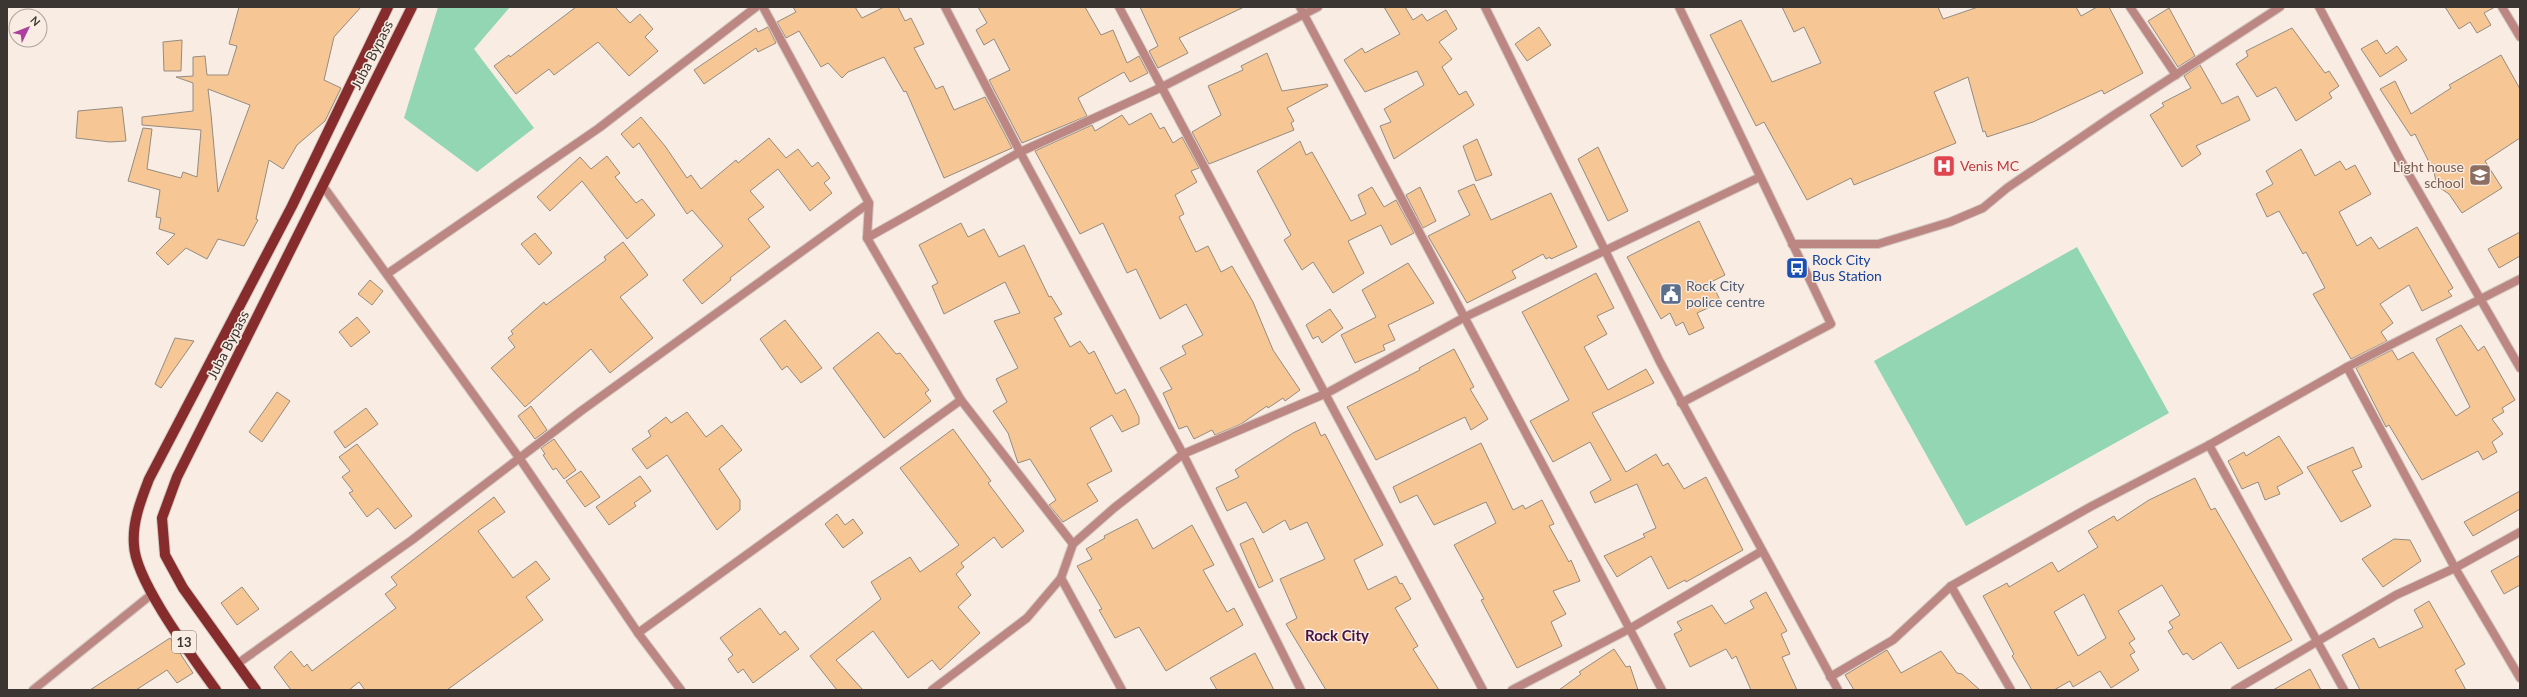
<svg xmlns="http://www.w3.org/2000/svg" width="2527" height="697" viewBox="0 0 2527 697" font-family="Lato,sans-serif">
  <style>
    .garden { fill: #92d6b4 }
    .building { fill: #f6c794; stroke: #958b81; fill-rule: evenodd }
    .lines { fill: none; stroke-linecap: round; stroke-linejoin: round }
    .minor-casing { stroke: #d3c8c0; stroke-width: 10 }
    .primary-casing { stroke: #d3c8c0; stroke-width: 12 }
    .minor { stroke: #bc8783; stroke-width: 8 }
    .primary { stroke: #862c2c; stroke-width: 10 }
    .labels { text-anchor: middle; stroke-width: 3; stroke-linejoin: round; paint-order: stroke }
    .shield { fill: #f9ece3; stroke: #746d67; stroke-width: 1 }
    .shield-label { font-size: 13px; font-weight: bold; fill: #3b3632 }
    .street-label { font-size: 14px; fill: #3b3632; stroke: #f9ece3 }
    .health-label { font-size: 14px; fill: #be3a42; stroke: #f9ece3; text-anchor: start }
    .education-label { font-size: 14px; fill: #785e54; stroke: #f9ece3; text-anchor: end }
    .transit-label { font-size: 14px; fill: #164399; stroke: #f9ece3; text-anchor: start }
    .service-label { font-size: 14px; fill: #4e5e75; stroke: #f9ece3; text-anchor: start }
    .neighbourhood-label { font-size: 15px; font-weight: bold; fill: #471442; stroke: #f9ece3 }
  </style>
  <rect width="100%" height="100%" fill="#f9ece3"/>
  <g class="garden">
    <polygon points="438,7 510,7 474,49 534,128 477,172 404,118"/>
    <polygon points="2077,247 2169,413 1966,526 1874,361"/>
  </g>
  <g class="building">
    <path d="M239,7H361L334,37L324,80L341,88L325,121L297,145L283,169L269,160L256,219L258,220L244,246L218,239L207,259L186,248L168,265L156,253L175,234L159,229L161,218L156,217L160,190L128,181L143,128L152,129L147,169L181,178L183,172L197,177L201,130L142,125V117L193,111V83L176,77L193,76V57L205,56L207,75H228L237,46L229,44ZM208,89L250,105L218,192L211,114Z"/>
    <polygon points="576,7 615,7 630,23 640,14 653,29 645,37 658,51 629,76 598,42 554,75 549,69 516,94 494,66 509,55 510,57"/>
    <polygon points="793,7 855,7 862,18 884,7 898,7 905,21 911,18 924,44 914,48 936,89 943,86 954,110 985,97 1012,148 944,178 906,91 904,92 884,57 848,72 842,78 828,63 821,67 799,31 786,38 777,22 796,12"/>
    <polygon points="978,7 1085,7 1101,35 1113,30 1127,63 1139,56 1148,73 1130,82 1124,72 1078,98 1087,116 1022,143 989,80 1010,70 994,39 984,45 976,30 987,23"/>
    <polygon points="1140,7 1244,7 1179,38 1188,53 1158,68 1149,51 1158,46"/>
    <polygon points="1384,7 1405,7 1413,20 1422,14 1427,21 1446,10 1457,29 1439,42 1452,59 1442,67 1459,95 1466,91 1474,105 1394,159 1380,126 1391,122 1384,109 1424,85 1417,71 1365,92 1344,60 1362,48 1365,53 1400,34"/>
    <polygon points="1782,7 1938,7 1943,19 1978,7 2076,7 2081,16 2097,7 2109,7 2143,73 2104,94 2102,90 2033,122 1987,137 1985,131 1983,132 1968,77 1934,92 1956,143 1854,185 1851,178 1807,200 1764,122 1756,126 1710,35 1741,20 1772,82 1821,63 1804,27 1794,32"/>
    <polygon points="2445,7 2495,7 2484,13 2491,25 2477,33 2470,22 2459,29"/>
    <polygon points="2169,8 2195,56 2178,67 2148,21"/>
    <polygon points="768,27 776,43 758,52 756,48 704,84 694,70 756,28 758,32"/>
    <polygon points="1539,27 1551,45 1527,61 1515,44"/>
    <polygon points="2292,28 2325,73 2329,71 2339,86 2329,93 2332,98 2296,121 2276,87 2257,97 2236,64 2248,56 2246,51"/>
    <polygon points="182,40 181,71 164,71 163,42"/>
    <polygon points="2377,40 2386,54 2397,46 2407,60 2380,77 2361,49"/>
    <polygon points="1267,53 1282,91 1327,84 1328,86 1287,108 1294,121 1291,123 1294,130 1209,164 1192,132 1221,115 1208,86 1243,70 1241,66"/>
    <polygon points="2501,55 2520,89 2520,138 2485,161 2502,188 2462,213 2449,194 2437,186 2434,172 2415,134 2411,136 2380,89 2395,81 2411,114 2451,88 2449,85"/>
    <polygon points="2200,65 2222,104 2238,96 2250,120 2196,146 2201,154 2182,167 2150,115 2164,106 2162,103 2191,88 2184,76"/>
    <polygon points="122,107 126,141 110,142 76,138 78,111"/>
    <polygon points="1151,113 1160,129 1164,127 1173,143 1182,137 1199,168 1191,171 1197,182 1175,195 1184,214 1179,217 1196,252 1208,246 1221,272 1232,266 1253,302 1273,350 1300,390 1285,401 1283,398 1268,408 1267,406 1241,424 1215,435 1212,430 1194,439 1187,426 1179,429 1163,393 1172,389 1160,368 1186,354 1182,346 1203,335 1186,304 1160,319 1136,269 1127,273 1103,223 1080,234 1035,151 1092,125 1095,131 1122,115 1129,125"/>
    <polygon points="641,117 665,146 687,178 691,175 701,189 736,160 738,163 769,138 786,158 798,149 812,167 818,162 830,178 824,183 832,193 810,211 778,169 750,191 764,207 748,219 770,247 730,278 731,280 702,304 683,280 723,246 692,210 687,214 639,143 633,148 621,134"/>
    <polygon points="1477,139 1492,175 1476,181 1463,146"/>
    <polygon points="1300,141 1306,155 1312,152 1351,221 1366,214 1358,195 1372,187 1384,207 1396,200 1414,233 1391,245 1381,225 1348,241 1364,273 1333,293 1313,262 1302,270 1284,240 1291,235 1257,171"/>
    <polygon points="1598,147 1628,211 1608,221 1578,159"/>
    <polygon points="2301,149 2315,176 2340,161 2346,170 2355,165 2371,194 2339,212 2357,246 2371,237 2379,249 2417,227 2453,288 2448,291 2452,296 2422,311 2409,285 2380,304 2393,323 2381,332 2387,341 2351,359 2313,294 2325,288 2306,252 2303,254 2279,211 2267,217 2256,194 2273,184 2266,171"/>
    <polygon points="607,156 620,173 615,177 636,203 642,199 655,215 627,239 582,181 550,211 537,197 580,157 591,169"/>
    <polygon points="1474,184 1491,220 1551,193 1577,247 1551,259 1550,257 1546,259 1543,254 1512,271 1516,278 1467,303 1428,236 1470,215 1458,191"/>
    <polygon points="1420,187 1436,221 1423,228 1406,195"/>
    <polygon points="1699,221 1725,275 1711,282 1721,302 1697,313 1704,328 1689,335 1683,322 1676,326 1670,313 1661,319 1627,257"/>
    <polygon points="961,223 968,237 984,229 999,257 1024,245 1049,297 1051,296 1062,314 1054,318 1070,347 1080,341 1089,354 1094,351 1116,394 1125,389 1139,417 1139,424 1122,432 1112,415 1090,428 1112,471 1087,484 1098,501 1063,522 1049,505 1056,500 1030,459 1018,463 1008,433 993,411 1007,402 996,379 1018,368 994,321 1020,313 1005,282 944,314 932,286 938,283 919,245"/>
    <polygon points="2520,232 2520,256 2499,268 2488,249"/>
    <polygon points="535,233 552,253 539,265 521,244"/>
    <polygon points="623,242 648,275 620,297 653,338 610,373 591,349 525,407 491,368 515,347 508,338 513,334 511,331 544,302 546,305 606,260 604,257"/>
    <polygon points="1408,263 1434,303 1388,325 1395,340 1383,345 1385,350 1355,363 1341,335 1376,317 1362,290"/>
    <polygon points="1596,273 1614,308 1597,316 1607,334 1584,347 1608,390 1646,369 1654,383 1592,413 1626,472 1656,454 1663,466 1668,463 1684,489 1706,477 1743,550 1686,582 1685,580 1668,589 1651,556 1617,577 1604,556 1645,537 1643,534 1656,528 1637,484 1595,503 1590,492 1611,480 1590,442 1553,462 1530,421 1569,400 1522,312"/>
    <polygon points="370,280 383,291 372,305 358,294"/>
    <polygon points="1330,309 1343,328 1322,343 1318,336 1313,339 1306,325"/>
    <polygon points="357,317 370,332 351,347 339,332"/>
    <polygon points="785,320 822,368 801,383 787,366 782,370 760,339"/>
    <polygon points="2461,325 2478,351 2484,346 2515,400 2502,408 2504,412 2492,419 2503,434 2492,442 2497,452 2483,460 2478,451 2422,480 2389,425 2386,427 2356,368 2392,350 2398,360 2413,352 2456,416 2470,407 2436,339"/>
    <polygon points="878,332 896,354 900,353 929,390 925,393 931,401 884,438 833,368"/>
    <polygon points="175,338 194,341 161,388 155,384"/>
    <polygon points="1454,349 1474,387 1470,389 1488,419 1471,430 1465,417 1376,460 1347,407 1420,370 1419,368"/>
    <polygon points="277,392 290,401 262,442 249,432"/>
    <polygon points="531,406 547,430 535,439 518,416"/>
    <polygon points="366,408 378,424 345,448 334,432"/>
    <polygon points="687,412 706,437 722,425 742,450 719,469 740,500 740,510 717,530 667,455 647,469 632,449 651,436 648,431 666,417 671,423"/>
    <polygon points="1315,422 1321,436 1325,434 1383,545 1354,560 1368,590 1396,576 1400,584 1402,583 1411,599 1395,608 1418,646 1413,649 1439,690 1326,690 1286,624 1297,618 1280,579 1325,559 1307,522 1290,530 1285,520 1263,533 1246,502 1227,511 1216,488 1239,477 1235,470 1293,433"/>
    <polygon points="953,429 991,481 988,483 1024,531 1002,548 994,537 961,563 964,567 956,574 971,595 958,607 980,633 940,670 932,660 908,678 873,631 836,660 863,690 837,690 810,656 881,599 871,582 910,557 920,572 959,545 900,468"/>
    <polygon points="2279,436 2303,473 2277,487 2280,494 2265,500 2258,482 2242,489 2228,461 2244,452 2246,456"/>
    <polygon points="554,439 576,470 564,479 556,468 553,470 543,455 545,454 541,448"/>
    <polygon points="1481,443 1513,510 1523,505 1525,509 1542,500 1554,524 1549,526 1569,562 1571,560 1580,581 1553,591 1566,614 1551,622 1562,646 1517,668 1481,600 1484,599 1454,545 1496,523 1486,502 1434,525 1417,495 1400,503 1393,487"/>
    <polygon points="357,444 412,516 395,529 378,508 367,517 349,493 353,491 342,477 350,471 339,457"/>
    <polygon points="2353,447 2362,467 2352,471 2371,506 2341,522 2307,467"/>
    <polygon points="581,471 600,497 585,507 566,481"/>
    <polygon points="640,476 651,491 634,503 636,506 609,525 596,507"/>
    <path d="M2195,478L2211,510L2215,508L2292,640L2238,669L2221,642L2193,660L2187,653L2183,655L2168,631L2173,628L2169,622L2180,615L2162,585L2118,611L2135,639L2129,643L2135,652L2130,655L2139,670L2111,688L2100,671L2073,687L2070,681L2054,690H2032L2012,656L2014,654L1983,596L2007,583L2009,587L2052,562L2058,572L2098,547L2088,531L2114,516L2117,521L2149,500ZM2084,594L2106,638L2078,656L2054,612Z"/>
    <polygon points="2520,491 2520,509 2473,536 2464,522"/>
    <polygon points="494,497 505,512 478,531 513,578 536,561 550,579 526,597 543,620 447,690 365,690 359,682 349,690 291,690 274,667 291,651 304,667 307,664 312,671 396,608 385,594 397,585 391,577"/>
    <polygon points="837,514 845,525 853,519 863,533 843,548 825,524"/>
    <polygon points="1137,519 1153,549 1192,525 1214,565 1203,570 1227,612 1234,608 1243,625 1166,671 1139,627 1115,638 1099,610 1102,609 1077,566 1092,559 1086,549 1105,538 1104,536"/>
    <polygon points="1253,538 1273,581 1259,588 1240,544"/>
    <polygon points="2394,539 2410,540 2421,561 2383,587 2362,559"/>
    <polygon points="2520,555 2520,585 2504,594 2491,571"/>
    <polygon points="242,587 259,609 237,625 221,603"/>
    <polygon points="1766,592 1787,631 1781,634 1790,654 1782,657 1797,690 1751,690 1736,656 1732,659 1726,649 1690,667 1674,634 1682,630 1677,622 1712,605 1725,624 1754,608 1750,601"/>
    <polygon points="2429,601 2465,664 2455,670 2466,690 2360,690 2342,655 2374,638 2379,648 2423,627 2414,610"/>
    <polygon points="760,608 780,635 785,631 799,649 753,683 743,669 738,673 728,659 733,655 720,638"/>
    <polygon points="170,638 193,673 177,683 167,670 136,690 90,690"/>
    <polygon points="1614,649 1626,667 1630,666 1638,690 1559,690 1581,674 1579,672"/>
    <polygon points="1887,650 1901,673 1941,651 1957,673 1962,674 1980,690 1854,690 1845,675"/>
    <polygon points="1255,653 1274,690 1217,690 1210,678"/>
    <polygon points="2310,669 2321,690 2273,690"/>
  </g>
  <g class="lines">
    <g class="minor-casing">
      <g id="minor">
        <polyline points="763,7 869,203 867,238 961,400 1073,544"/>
        <polyline points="945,7 1020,152 1183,454 1301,690"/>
        <polyline points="1119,7 1483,690"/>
        <polyline points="1300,7 1662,690"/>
        <polyline points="1485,7 1660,362 1838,690"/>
        <polyline points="1679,7 1831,324 1681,403"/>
        <polyline points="2130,7 2176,75"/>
        <polyline points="2319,7 2401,161 2520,368"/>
        <polyline points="2502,7 2520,37"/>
        <polyline points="323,186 520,459 638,633 681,690"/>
        <polyline points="867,238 1020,152 1160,88 1318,7"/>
        <polyline points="1792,244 1878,244 1950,222 1983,208 2007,188 2114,115 2280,7"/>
        <polyline points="387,274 599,128 756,7"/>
        <polyline points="2347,367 2455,568 2520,678"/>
        <polyline points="2209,445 2344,690"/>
        <polyline points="1061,578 1122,690"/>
        <polyline points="1951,586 2011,690"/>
        <polyline points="638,633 961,400"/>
        <polyline points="237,664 412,540 581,411 869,203"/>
        <polyline points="1830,677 1893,640 1951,586 2090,507 2209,445 2347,367 2520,279"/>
        <polyline points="33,690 152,594"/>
        <polyline points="932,690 1027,618 1061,578 1073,544 1114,508 1183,454 1327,393 1465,317 1760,177"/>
        <polyline points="1512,690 1631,628 1762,551"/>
        <polyline points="2235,690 2396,595 2455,568 2520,532"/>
      </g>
    </g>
    <g class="primary-casing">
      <g id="primary">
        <path d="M216,690C194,659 135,581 134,545C132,522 141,500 149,479L292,206L388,7"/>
        <polyline points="256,690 183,588 165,555 162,518 177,477 412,7"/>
      </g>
    </g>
    <use href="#minor" class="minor"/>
    <use href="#primary" class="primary"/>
  </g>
  <defs>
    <g id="hospital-square" transform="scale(1.15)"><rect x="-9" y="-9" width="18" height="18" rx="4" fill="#e0444e" stroke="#f9ece3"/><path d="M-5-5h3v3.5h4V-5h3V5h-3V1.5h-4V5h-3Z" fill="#fff"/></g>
    <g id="school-square" transform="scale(1.15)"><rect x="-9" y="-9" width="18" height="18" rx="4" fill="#8d6e63" stroke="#f9ece3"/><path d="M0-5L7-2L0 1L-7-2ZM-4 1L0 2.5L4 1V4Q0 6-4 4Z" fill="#fff"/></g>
    <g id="bus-square" transform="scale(1.15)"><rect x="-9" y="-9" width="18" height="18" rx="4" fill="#1a4fb4" stroke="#f9ece3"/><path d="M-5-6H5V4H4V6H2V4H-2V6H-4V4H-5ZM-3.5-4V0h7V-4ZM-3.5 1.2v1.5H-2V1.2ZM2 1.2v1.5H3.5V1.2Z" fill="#fff"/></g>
    <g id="civic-square" transform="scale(1.15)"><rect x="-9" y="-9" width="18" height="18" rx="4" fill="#5c6f8a" stroke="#f9ece3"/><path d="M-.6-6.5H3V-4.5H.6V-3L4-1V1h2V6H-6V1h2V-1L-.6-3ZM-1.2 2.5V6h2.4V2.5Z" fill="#fff"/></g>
  </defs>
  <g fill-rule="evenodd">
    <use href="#hospital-square" x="1944" y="166"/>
    <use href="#school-square" x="2480" y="175"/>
    <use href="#bus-square" x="1797" y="268"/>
    <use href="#civic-square" x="1671" y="294"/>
  </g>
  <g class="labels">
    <rect class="shield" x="172" y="631" width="24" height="22" rx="3"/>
    <g class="shield-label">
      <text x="184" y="647">13</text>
    </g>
    <g class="street-label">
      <text transform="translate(372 55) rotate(-63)" y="5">Juba Bypass</text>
      <text transform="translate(228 345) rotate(-63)" y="5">Juba Bypass</text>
    </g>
    <g class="health-label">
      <text x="1960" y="171">Venis MC</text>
    </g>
    <g class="education-label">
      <text x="2464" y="172">Light house<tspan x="2464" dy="16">school</tspan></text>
    </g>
    <g class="transit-label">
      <text x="1812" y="265">Rock City<tspan x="1812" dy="16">Bus Station</tspan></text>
    </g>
    <g class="service-label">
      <text x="1686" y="291">Rock City<tspan x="1686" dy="16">police centre</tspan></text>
    </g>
    <g class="neighbourhood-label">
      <text x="1337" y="641">Rock City</text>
    </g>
  </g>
  <rect width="2527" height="697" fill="none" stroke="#3b3632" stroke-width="16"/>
  <g transform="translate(28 28) rotate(47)"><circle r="19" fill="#f9ece3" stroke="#ada39c"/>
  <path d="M0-3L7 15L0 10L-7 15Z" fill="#ac409f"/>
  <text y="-6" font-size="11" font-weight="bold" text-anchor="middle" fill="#3b3632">N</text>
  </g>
</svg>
